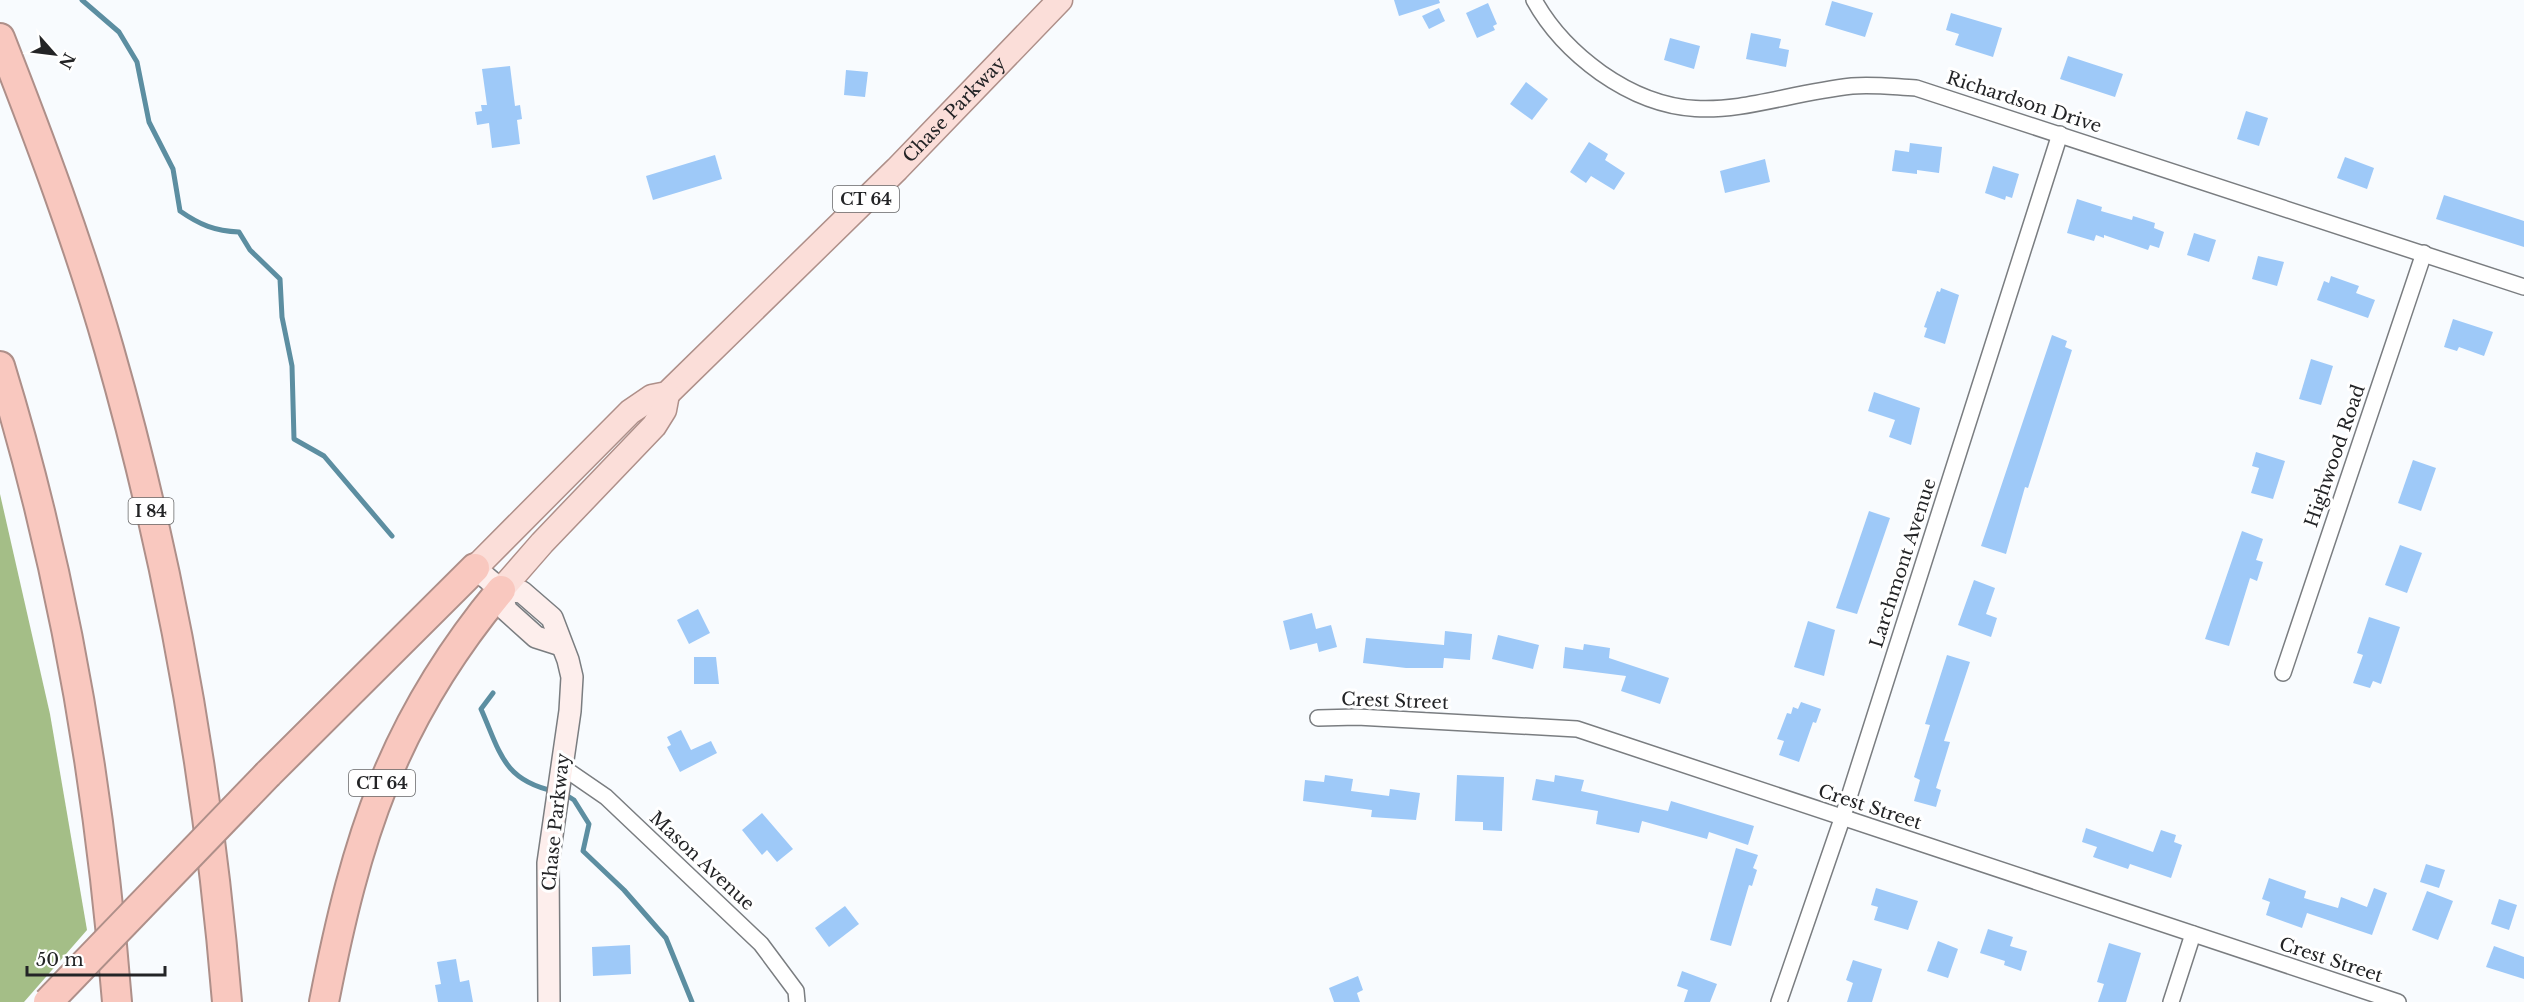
<svg xmlns="http://www.w3.org/2000/svg" width="2524" height="1002" viewBox="0 0 2524 1002" font-family="'Libre Baskerville',serif">
  <style>
    .forest { fill: #a4be87 }
    .lines { fill: none; stroke-linecap: round; stroke-linejoin: round }
    .stream { stroke: #5c8ea1; stroke-width: 5 }
    .building { fill: #9ec9f8 }
    .minor-casing { stroke: #7a7d80; stroke-width: 18 }
    .secondary-casing { stroke: #7a7d80; stroke-width: 24 }
    .primary-casing { stroke: #ae8f89; stroke-width: 27 }
    .motorway-casing { stroke: #ae8f89; stroke-width: 32 }
    .minor { stroke: #fff; stroke-width: 15 }
    .secondary { stroke: #fdeeec; stroke-width: 21 }
    .primary { stroke: #fbded9; stroke-width: 24 }
    .motorway { stroke: #f9c8bf; stroke-width: 28 }
    .motorway-bridge-casing { stroke: #ae8f89; stroke-width: 32; stroke-linecap: butt }
    .motorway-bridge { stroke: #f9c8bf; stroke-width: 28 }
    .labels { text-anchor: middle; stroke-width: 6; stroke-linejoin: round; paint-order: stroke }
    .shield { fill: #fff; stroke: #656667; stroke-width: 1.5 }
    .shield-label { font-size: 16px; font-weight: bold; fill: #232426 }
    .street-label { font-size: 18px; fill: #232426; stroke: #fff }
  </style>
  <rect width="100%" height="100%" fill="#f8fbfe"/>
  <polygon class="forest" points="0,494 50,714 87,930 24,1002 0,1002"/>
  <g class="lines">
    <g class="stream">
      <path d="M82,0L119,32L137,62L149,122L173,169L180,211C200,225 215,231 239,232L250,250L280,279L282,317L292,366L294,439L324,456L392,536"/>
      <path d="M493,693L481,709C500,752 503,780 554,791"/>
      <polyline points="563,793 574,800 589,824 583,851 624,890 666,938 692,1002"/>
    </g>
  </g>
  <g class="building">
    <polygon points="1394,0 1439,0 1440,3 1399,16"/>
    <polygon points="1832,1 1873,13 1865,37 1825,25"/>
    <polygon points="1488,3 1497,24 1493,26 1495,30 1477,38 1466,13"/>
    <polygon points="1439,8 1445,21 1429,29 1422,16"/>
    <polygon points="1951,13 2002,28 1993,57 1955,45 1959,34 1946,30"/>
    <polygon points="1751,33 1781,39 1779,48 1789,50 1786,67 1746,59"/>
    <polygon points="1670,38 1700,46 1694,69 1664,60"/>
    <polygon points="2068,56 2123,74 2115,97 2060,79"/>
    <polygon points="510,66 515,106 520,105 522,119 517,120 520,144 492,148 489,123 477,125 475,112 482,111 481,105 487,105 482,69"/>
    <polygon points="846,70 868,72 865,97 844,95"/>
    <polygon points="1526,82 1548,99 1532,120 1510,104"/>
    <polygon points="2246,111 2268,118 2259,146 2237,139"/>
    <polygon points="1589,142 1608,154 1605,160 1625,173 1614,190 1591,176 1586,183 1570,172"/>
    <polygon points="1910,143 1942,147 1939,173 1917,170 1917,174 1892,171 1895,150 1909,152"/>
    <polygon points="715,155 722,179 653,200 646,176"/>
    <polygon points="2345,157 2374,168 2367,189 2337,178"/>
    <polygon points="1765,159 1770,182 1725,193 1720,171"/>
    <polygon points="1993,166 2019,174 2012,198 2006,196 2005,200 1985,193"/>
    <polygon points="2444,195 2524,221 2524,247 2436,219"/>
    <polygon points="2077,199 2102,207 2101,211 2132,220 2133,216 2155,223 2154,228 2164,232 2159,248 2150,245 2148,250 2104,235 2104,238 2096,235 2094,241 2067,233"/>
    <polygon points="2194,233 2216,240 2209,262 2187,255"/>
    <polygon points="2258,256 2284,262 2277,286 2252,279"/>
    <polygon points="2331,276 2359,286 2356,293 2375,300 2368,318 2317,300 2324,281 2329,283"/>
    <polygon points="1941,288 1959,295 1945,344 1924,337 1927,328 1924,327 1937,291 1940,292"/>
    <polygon points="2453,319 2493,332 2484,356 2459,347 2457,351 2444,347"/>
    <polygon points="2052,335 2067,341 2065,347 2072,350 2028,488 2025,487 2006,554 1981,546"/>
    <polygon points="2311,359 2333,366 2321,405 2299,399"/>
    <polygon points="1874,392 1920,408 1911,445 1889,437 1895,420 1868,411"/>
    <polygon points="2256,452 2285,461 2273,499 2251,493 2259,468 2252,466"/>
    <polygon points="2413,460 2436,468 2421,511 2398,503"/>
    <polygon points="1869,511 1890,518 1857,614 1836,608"/>
    <polygon points="2242,531 2263,539 2256,560 2263,562 2257,581 2250,578 2229,646 2205,639"/>
    <polygon points="2400,545 2422,553 2407,593 2385,585"/>
    <polygon points="1974,580 1995,588 1986,614 1997,618 1991,637 1958,625"/>
    <polygon points="698,609 710,633 689,644 677,620"/>
    <polygon points="1312,613 1316,629 1331,625 1337,647 1319,652 1317,643 1290,650 1283,621"/>
    <polygon points="2369,617 2400,627 2381,684 2373,681 2370,688 2353,683 2363,655 2357,653"/>
    <polygon points="1808,621 1835,630 1824,676 1794,667"/>
    <polygon points="1445,631 1472,634 1470,660 1444,658 1443,668 1406,668 1363,663 1366,638 1444,645"/>
    <polygon points="1498,635 1539,645 1533,669 1492,659"/>
    <polygon points="1584,644 1610,648 1609,658 1669,678 1660,704 1621,691 1626,676 1563,668 1565,647 1583,650"/>
    <polygon points="1947,655 1970,662 1944,741 1950,742 1936,788 1941,790 1936,807 1914,801 1920,780 1914,777 1930,725 1925,724"/>
    <polygon points="694,657 716,657 719,684 694,684"/>
    <polygon points="1801,702 1821,709 1816,723 1813,722 1799,762 1779,755 1784,741 1777,739 1787,713 1791,714 1793,707 1798,709"/>
    <polygon points="681,730 691,750 711,741 717,753 680,772 667,747 671,745 667,737"/>
    <polygon points="1325,775 1353,779 1351,791 1389,796 1390,789 1420,793 1416,820 1371,817 1372,810 1303,801 1305,780 1324,782"/>
    <polygon points="1457,775 1504,777 1502,831 1483,830 1483,822 1455,821"/>
    <polygon points="1555,775 1584,780 1581,791 1668,811 1671,801 1754,826 1748,845 1709,832 1707,839 1642,821 1639,833 1596,824 1598,811 1532,800 1536,779 1554,782"/>
    <polygon points="762,813 793,849 777,862 767,850 762,855 742,830"/>
    <polygon points="2086,828 2153,852 2161,830 2176,835 2174,842 2182,845 2171,878 2130,864 2128,869 2093,857 2097,847 2082,842"/>
    <polygon points="1736,848 1758,855 1753,868 1757,870 1752,886 1749,885 1731,946 1710,940"/>
    <polygon points="2426,864 2445,870 2439,888 2420,882"/>
    <polygon points="2269,878 2306,891 2304,898 2338,908 2341,897 2367,907 2374,888 2387,893 2372,935 2307,913 2302,928 2266,915 2270,902 2262,899"/>
    <polygon points="1876,888 1918,901 1908,930 1874,920 1878,907 1871,905"/>
    <polygon points="2427,891 2453,901 2438,940 2412,930"/>
    <polygon points="2499,899 2517,905 2509,930 2491,924"/>
    <polygon points="845,906 859,924 829,947 815,928"/>
    <polygon points="1988,929 2013,937 2010,946 2027,951 2021,971 2004,965 2005,961 1980,953"/>
    <polygon points="1938,941 1958,949 1948,978 1927,971"/>
    <polygon points="2109,943 2141,953 2126,1002 2098,1002 2104,984 2097,982"/>
    <polygon points="630,945 631,974 593,976 592,947"/>
    <polygon points="2494,946 2524,957 2524,979 2486,967"/>
    <polygon points="456,959 460,982 469,980 473,1002 438,1002 435,985 441,984 437,962"/>
    <polygon points="1853,960 1882,969 1872,1002 1847,1002 1853,983 1846,980"/>
    <polygon points="1682,971 1717,984 1710,1002 1684,1002 1688,990 1677,986"/>
    <polygon points="1358,976 1363,990 1357,993 1360,1002 1334,1002 1329,988"/>
  </g>
  <g class="lines">
    <g class="minor-casing">
      <g id="minor">
        <path d="M1534,0C1551,31 1573,53 1601,73C1694,138 1754,97 1852,86C1873,84 1895,87 1916,88L2524,287"/>
        <polyline points="2283,673 2424,253"/>
        <polyline points="1318,718 1357,717 1577,729 2398,1002"/>
        <polyline points="561,766 606,797 761,944 796,991 797,1002"/>
        <polyline points="1779,1002 1842,819 2060,134"/>
        <polyline points="2171,1002 2193,934"/>
      </g>
    </g>
    <g class="secondary-casing">
      <g id="secondary">
        <polyline points="475,568 501,590 506,610 536,637 561,645"/>
        <polyline points="501,590 522,592 552,618 568,660 572,677 570,711 548,863 549,1002"/>
      </g>
    </g>
    <g class="primary-casing">
      <g id="primary">
        <path id="s1" d="M475,568L630,412L652,397L667,394L897,169L1060,0"/>
        <polyline points="501,590 542,543 654,426 664,410 667,394"/>
      </g>
    </g>
    <g class="motorway-casing">
      <g id="motorway">
        <path d="M0,38C40,140 79,244 109,349C170,562 209,781 227,1002"/>
        <path d="M0,366C63,571 100,788 117,1002"/>
        <polyline points="268,774 475,568"/>
        <path d="M324,1002C356,838 392,721 501,590"/>
      </g>
    </g>
    <use href="#minor" class="minor"/>
    <use href="#secondary" class="secondary"/>
    <use href="#primary" class="primary"/>
    <use href="#motorway" class="motorway"/>
    <g class="motorway-bridge-casing">
      <polyline id="motorway-bridge" points="48,1002 268,774"/>
    </g>
    <use href="#motorway-bridge" class="motorway-bridge"/>
  </g>
  <g class="labels">
    <g class="shield">
      <rect x="833" y="186" width="66" height="26" rx="4.5"/>
      <rect x="128.5" y="498" width="45" height="26" rx="4.5"/>
      <rect x="349" y="770" width="66" height="26" rx="4.5"/>
    </g>
    <g class="shield-label">
      <text x="866" y="205">CT 64</text>
      <text x="151" y="517">I 84</text>
      <text x="382" y="789">CT 64</text>
    </g>
    <g class="street-label">
      <text transform="translate(2024 102) rotate(18)" y="6">Richardson Drive</text>
      <text dy="6" stroke="none"><textPath href="#s1" startOffset="666">Chase Parkway</textPath></text>
      <text transform="translate(2335 456) rotate(-71)" y="6">Highwood Road</text>
      <text transform="translate(1903 563) rotate(-72)" y="6">Larchmont Avenue</text>
      <text transform="translate(1395 701) rotate(2)" y="6">Crest Street</text>
      <text transform="translate(1870 807) rotate(18)" y="6">Crest Street</text>
      <text transform="translate(556 822) rotate(-84)" y="6">Chase Parkway</text>
      <text transform="translate(702 861) rotate(43)" y="6">Mason Avenue</text>
      <text transform="translate(2331 960) rotate(18)" y="6">Crest Street</text>
    </g>
  </g>
  <g transform="translate(54 54) rotate(118)" stroke="#ffffff" stroke-width="4.5" paint-order="stroke">
  <path d="M0-4.5L10 22L0 15L-10 22Z" fill="#232426"/>
  <text y="-9" font-size="16" font-weight="bold" text-anchor="middle" fill="#232426">N</text>
  </g>
  <path d="M27 966v9h138v-9" fill="none" stroke="#232426" stroke-width="3"/>
  <text x="36" y="966" font-size="18" fill="#232426" stroke="#ffffff" stroke-width="4.5" paint-order="stroke">50 m</text>
</svg>
